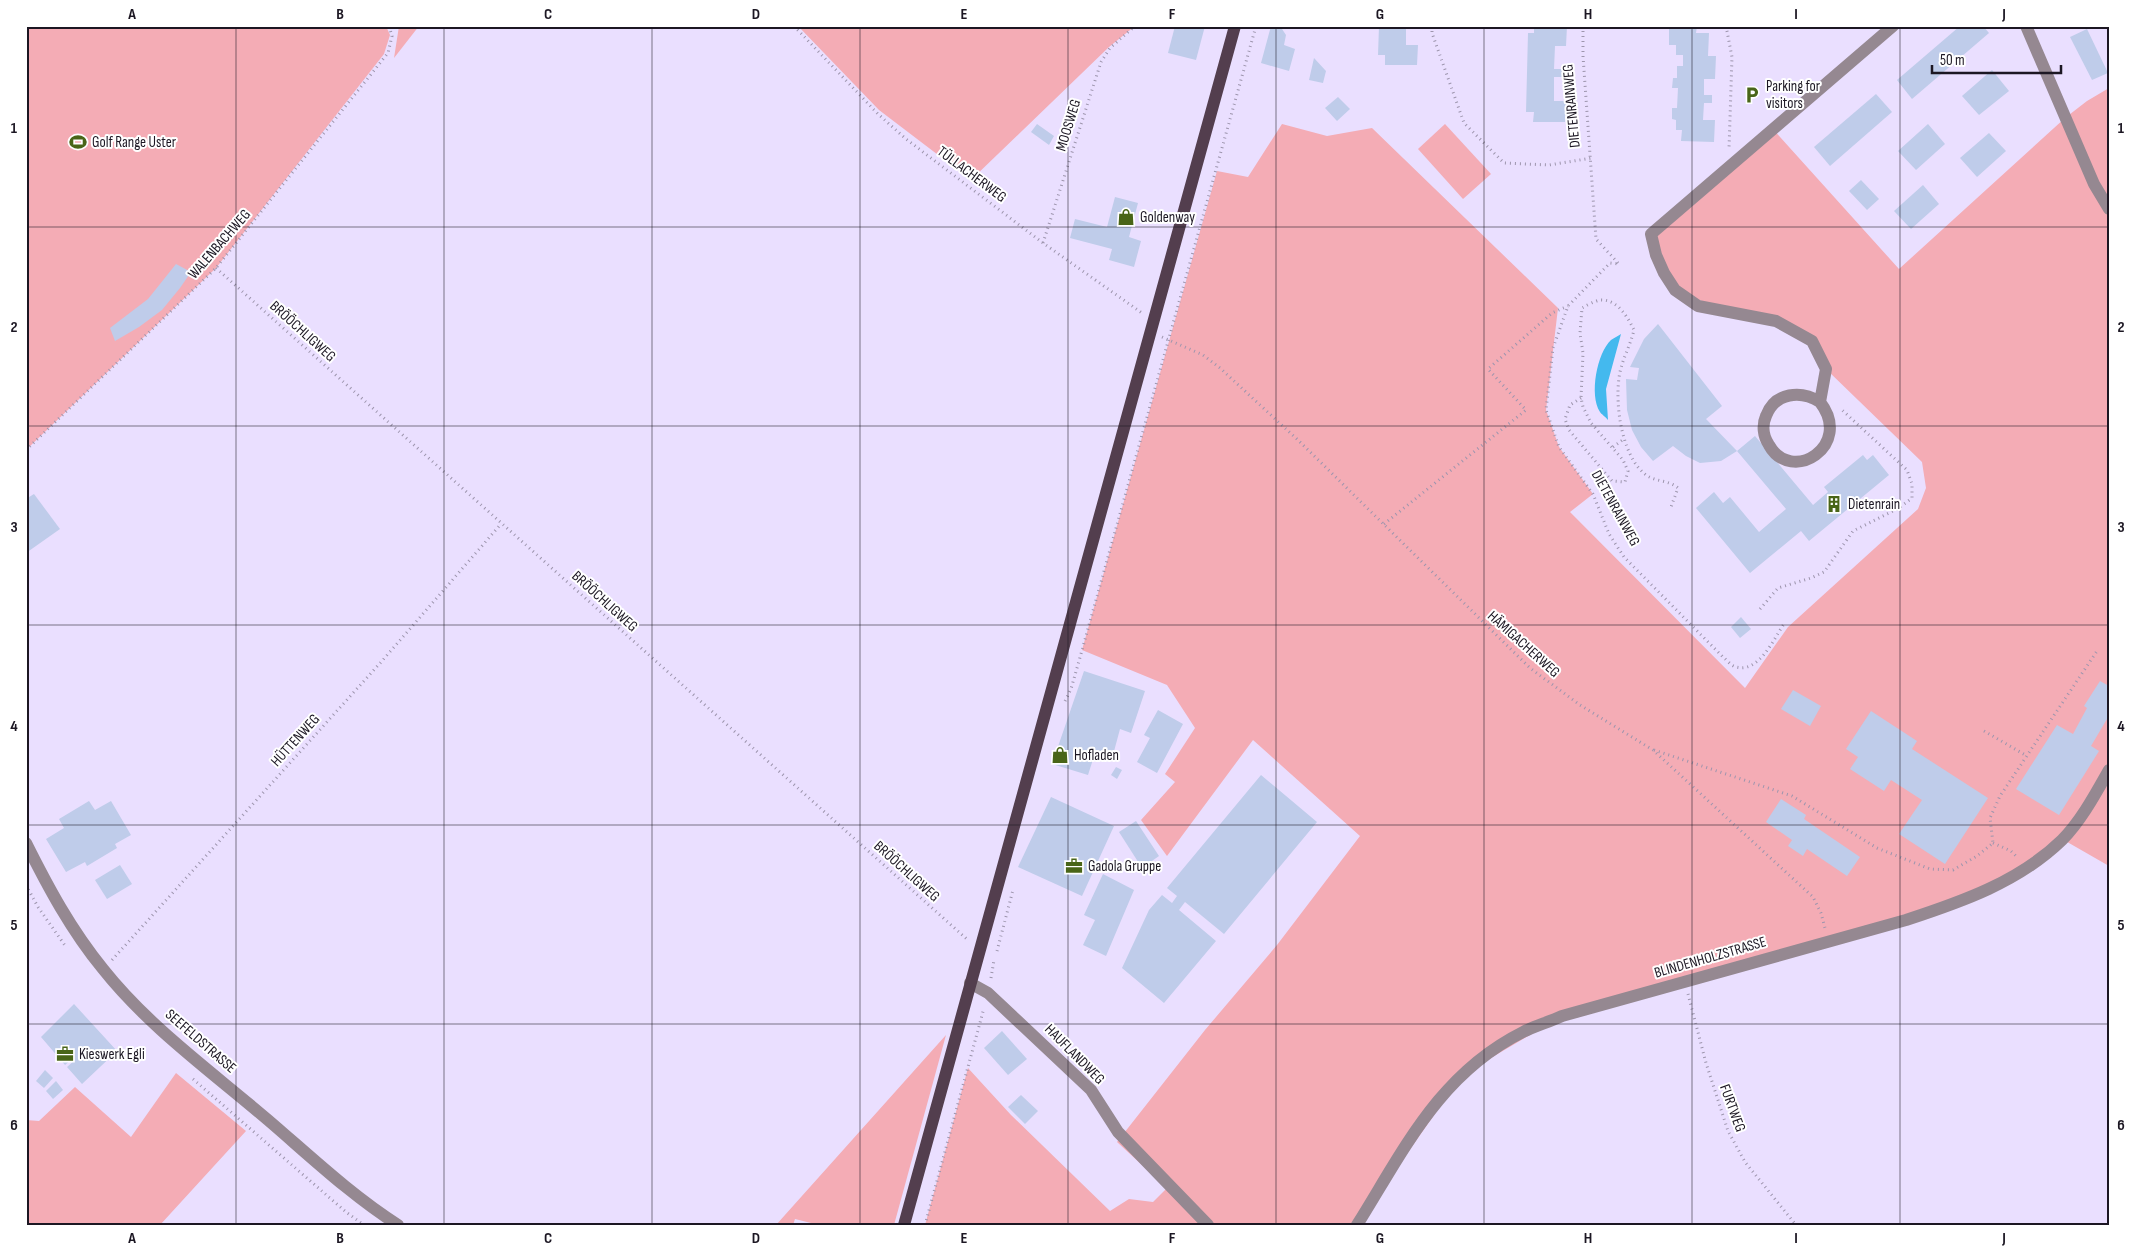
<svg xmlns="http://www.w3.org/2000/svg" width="2135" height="1251" viewBox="0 0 2135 1251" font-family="'Sofia Sans Condensed',sans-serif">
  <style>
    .green { fill: #f4acb5 }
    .water { fill: #44b9ee }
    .building { fill: #bfccea }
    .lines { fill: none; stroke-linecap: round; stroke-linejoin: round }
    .path { stroke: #9d95ad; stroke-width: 3; stroke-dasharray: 1 4; stroke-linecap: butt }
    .minor { stroke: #958891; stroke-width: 12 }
    .major { stroke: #533e4e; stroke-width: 12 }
    .grid { fill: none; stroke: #1c1723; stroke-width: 1; stroke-opacity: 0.55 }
    .labels { text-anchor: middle; stroke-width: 4; stroke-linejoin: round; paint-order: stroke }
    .poi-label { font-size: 15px; fill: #1c1723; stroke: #fff; text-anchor: start }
    .street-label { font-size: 15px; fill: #1c1723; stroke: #fff }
    .neatline { fill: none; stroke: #1c1723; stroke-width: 2 }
    .grid-label { font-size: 16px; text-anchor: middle; font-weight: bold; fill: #1c1723 }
  </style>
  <rect width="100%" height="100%" fill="#eadfff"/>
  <g class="green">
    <polygon points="26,26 386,26 390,35 384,54 216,268 26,450"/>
    <polygon points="399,26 419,26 394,58"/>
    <polygon points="798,26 1135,26 1109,47 971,180 879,110"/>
    <polygon points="2109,88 2109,866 2062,839 2027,867 1951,906 1562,1016 1462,1075 1357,1225 925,1225 968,1068 1011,1115 1110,1211 1129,1199 1153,1202 1167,1188 1117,1142 1205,1030 1277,945 1360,836 1253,740 1167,856 1141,820 1175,782 1165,774 1195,728 1167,685 1082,650 1217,171 1248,177 1282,124 1327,136 1372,128 1558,308 1546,410 1559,447 1593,494 1570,512 1745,688 1788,627 1918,509 1926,488 1922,462 1826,369 1812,341 1776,321 1731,313 1675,290 1651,234 1772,128 1899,269 2065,118 2087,101"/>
    <polygon points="1445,124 1491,174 1463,199 1418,149"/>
    <polygon points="946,1035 894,1225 819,1225 795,1219 793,1225 776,1225"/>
    <polygon points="176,1073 246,1131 160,1225 26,1225 26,1120 39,1121 75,1087 131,1137"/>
  </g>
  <path class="water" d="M1621,334L1606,389L1608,420C1606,417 1601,414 1600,412C1589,395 1597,353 1611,340C1614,338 1618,336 1621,334Z"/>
  <g class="building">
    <polygon points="1175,26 1205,26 1196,60 1168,53"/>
    <polygon points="1271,26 1280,26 1286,35 1284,45 1295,49 1289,71 1261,63"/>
    <polygon points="1379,26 1406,26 1406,45 1418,45 1417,65 1385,65 1385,55 1378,55"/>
    <polygon points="1534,26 1567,26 1566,46 1555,46 1554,69 1562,69 1562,77 1554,77 1554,101 1566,101 1565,122 1533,122 1534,112 1526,112 1528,33 1534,33"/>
    <polygon points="1669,26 1697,26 1696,33 1709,33 1708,56 1716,56 1715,79 1704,79 1704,95 1712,95 1712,103 1704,103 1703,120 1715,120 1714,142 1681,141 1682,130 1676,130 1676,120 1672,119 1672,108 1677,108 1678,88 1672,88 1673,78 1677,78 1677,66 1683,66 1683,55 1676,55 1676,45 1669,45"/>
    <polygon points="1960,26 1983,26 1989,33 1912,99 1897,80"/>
    <polygon points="2087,29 2108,73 2092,80 2070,37"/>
    <polygon points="1314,58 1326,71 1323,83 1309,80"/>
    <polygon points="1992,70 2009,91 1979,115 1962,96"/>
    <polygon points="1876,94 1892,112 1830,166 1814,147"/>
    <polygon points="1338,97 1350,109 1337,121 1325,108"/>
    <polygon points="1037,124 1054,136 1049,145 1031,132"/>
    <polygon points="1928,124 1945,144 1916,170 1898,151"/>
    <polygon points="1989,133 2006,151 1977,177 1960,158"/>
    <polygon points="1861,180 1879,199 1867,210 1849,191"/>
    <polygon points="1923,185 1939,204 1911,229 1894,211"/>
    <polygon points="1115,197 1138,203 1129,237 1141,241 1134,267 1109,260 1112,249 1070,238 1075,219 1107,227"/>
    <polygon points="176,264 191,272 180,288 162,310 139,327 115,341 110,328 148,299"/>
    <polygon points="1658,324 1722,406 1706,419 1737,451 1721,461 1700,463 1686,456 1673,446 1653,461 1641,447 1632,430 1627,410 1626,379 1637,380 1639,368 1630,367 1644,339"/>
    <polygon points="1755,436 1813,505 1828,492 1824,487 1863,455 1867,460 1873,455 1889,475 1809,541 1801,531 1750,573 1696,508 1714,492 1723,503 1730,497 1759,532 1786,509 1737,451"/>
    <polygon points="34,494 60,529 26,553 26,499"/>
    <polygon points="1741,617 1751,629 1740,638 1731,627"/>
    <polygon points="1084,671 1145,691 1131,733 1120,729 1113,755 1096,750 1088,775 1052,764"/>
    <polygon points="2100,681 2109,686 2109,720 2107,719 2091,746 2099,751 2059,815 2016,789 2057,725 2073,734 2087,708 2084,706"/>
    <polygon points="1793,690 1821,706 1810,726 1781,709"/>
    <polygon points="1158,710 1183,724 1157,773 1137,762 1150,738 1144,735"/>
    <polygon points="1871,711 1917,741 1912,749 1988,798 1945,864 1899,834 1922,800 1891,780 1884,791 1850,769 1858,757 1846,749"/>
    <polygon points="1116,767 1122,770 1117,779 1111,775"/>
    <polygon points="1261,775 1317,822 1224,934 1185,902 1179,910 1216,941 1164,1003 1122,968 1149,910 1162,895 1172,903 1177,896 1167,888"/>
    <polygon points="1051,797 1114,826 1082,896 1018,867"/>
    <polygon points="1781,799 1806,815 1804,819 1860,857 1847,876 1807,849 1803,856 1788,846 1792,840 1766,822"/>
    <polygon points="89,801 95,810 111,801 131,835 115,844 117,848 87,866 85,862 66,872 46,839 64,828 59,819"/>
    <polygon points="1136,821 1159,856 1142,868 1119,832"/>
    <polygon points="120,865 132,884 107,899 95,880"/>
    <polygon points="1103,874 1134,890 1106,956 1083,945 1095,920 1084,915"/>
    <polygon points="74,1004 117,1051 82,1084 67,1067 75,1060 73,1058 65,1065 41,1037"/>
    <polygon points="1002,1031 1027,1059 1008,1075 984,1048"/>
    <polygon points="45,1070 53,1078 44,1088 36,1081"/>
    <polygon points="56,1081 63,1090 53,1099 46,1091"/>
    <polygon points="1021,1095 1038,1111 1025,1124 1008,1107"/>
  </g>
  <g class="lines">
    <g class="path">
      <polyline points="794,26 878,114 906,139 1043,243 1142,313"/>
      <polyline points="1432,26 1432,33 1464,123 1504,163 1549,165 1592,158"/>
      <path d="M1583,26V56L1596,239L1619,264L1610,263L1568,306L1553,348L1546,410L1559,447L1593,494L1609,534L1624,557L1723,657C1727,660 1731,666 1736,667C1759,673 1773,640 1784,624"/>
      <polyline points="1726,26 1732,57 1729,149"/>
      <polyline points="1043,243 1101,62 1110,48 1135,26"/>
      <polyline points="216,268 969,941"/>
      <polyline points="1162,337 1203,355 1220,368 1299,441 1530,668 1580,705 1653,750 1813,897 1821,913 1825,928"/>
      <path d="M1581,398L1570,405L1565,419L1569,430L1612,481L1625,482L1628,471L1623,460L1591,423L1583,407L1581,398L1583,353L1580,333L1582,308C1587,305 1595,301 1600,300C1618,299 1628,318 1634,330C1630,347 1621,361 1619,378C1615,406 1622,457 1646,475C1656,482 1669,480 1678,488L1671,507"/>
      <polyline points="1613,447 1624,439"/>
      <polyline points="26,450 216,268 388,53 392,36 389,26"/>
      <polyline points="1384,524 1526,410 1488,369 1552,313 1568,306"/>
      <polyline points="1760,609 1778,588 1811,578 1824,572 1853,531 1899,508 1912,498 1912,484 1907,470 1841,409"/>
      <polyline points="1065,701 1071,689 1079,661 1256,26"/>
      <polyline points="1984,731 2027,756"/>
      <polyline points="1654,750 1792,796 1877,848 1930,869 1953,870 1977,856 1993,843 1990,818 2000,796 2097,651"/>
      <polyline points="1993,843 2011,851 2018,858"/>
      <polyline points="26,885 38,907 66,947"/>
      <polyline points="997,951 1013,890"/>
      <polyline points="112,960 382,661 501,524"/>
      <polyline points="991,978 994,960"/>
      <polyline points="1688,994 1706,1063 1728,1131 1745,1162 1796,1225"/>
      <polyline points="193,1079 346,1212 364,1225"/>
      <polyline points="925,1225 984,1008"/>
    </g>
    <g class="minor">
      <polyline points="2026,26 2094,184 2109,209"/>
      <path d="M1820,402C1801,390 1775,392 1766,416C1762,425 1763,436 1769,445C1791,485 1854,446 1820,402L1826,369L1812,341L1776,321L1698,306L1675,290L1664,273L1656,255L1651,234L1893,26"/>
      <path d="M26,843C48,887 71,930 103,969C149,1027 212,1072 268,1120C310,1156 351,1195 398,1225"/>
      <polyline points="970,983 988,993 1091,1090 1118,1132 1208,1225"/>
      <path d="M1357,1225C1404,1150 1439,1074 1523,1032C1535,1026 1549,1022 1562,1016L1906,920C1961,902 2019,882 2062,840C2081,821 2096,793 2109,770"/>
    </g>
    <polyline class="major" points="904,1225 1235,26"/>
  </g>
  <path class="grid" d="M236,26V1225M444,26V1225M652,26V1225M860,26V1225M1068,26V1225M1276,26V1225M1484,26V1225M1692,26V1225M1900,26V1225M26,227H2109M26,426H2109M26,625H2109M26,825H2109M26,1024H2109"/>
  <defs>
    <g id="parking-bare" transform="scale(1.35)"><path d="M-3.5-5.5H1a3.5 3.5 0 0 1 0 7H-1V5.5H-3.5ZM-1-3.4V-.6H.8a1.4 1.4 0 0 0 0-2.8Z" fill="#496518" stroke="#fff" stroke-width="2.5" paint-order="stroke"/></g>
    <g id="stadium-bare" transform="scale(1.35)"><path d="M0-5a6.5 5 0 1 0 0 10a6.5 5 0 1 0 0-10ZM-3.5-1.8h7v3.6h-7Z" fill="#496518" stroke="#fff" stroke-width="2.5" paint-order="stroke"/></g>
    <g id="shop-bare" transform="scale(1.35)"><path d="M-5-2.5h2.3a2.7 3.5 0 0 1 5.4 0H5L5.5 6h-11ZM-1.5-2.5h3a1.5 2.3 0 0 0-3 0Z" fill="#496518" stroke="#fff" stroke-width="2.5" paint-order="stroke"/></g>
    <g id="building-bare" transform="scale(1.35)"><path d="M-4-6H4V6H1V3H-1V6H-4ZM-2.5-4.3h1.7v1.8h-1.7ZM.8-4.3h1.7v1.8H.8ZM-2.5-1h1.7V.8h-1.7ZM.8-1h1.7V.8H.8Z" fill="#496518" stroke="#fff" stroke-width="2.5" paint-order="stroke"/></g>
    <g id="office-bare" transform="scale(1.35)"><path d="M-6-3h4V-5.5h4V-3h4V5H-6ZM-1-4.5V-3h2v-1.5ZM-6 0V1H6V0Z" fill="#496518" stroke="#fff" stroke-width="2.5" paint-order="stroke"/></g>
  </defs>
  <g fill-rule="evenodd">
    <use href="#parking-bare" x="1752" y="95"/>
    <use href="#stadium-bare" x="78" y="142"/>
    <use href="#shop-bare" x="1126" y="217"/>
    <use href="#building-bare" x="1834" y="504"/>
    <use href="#shop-bare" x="1060" y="755"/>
    <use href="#office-bare" x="1074" y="866"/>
    <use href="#office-bare" x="65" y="1054"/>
  </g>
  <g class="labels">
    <g class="poi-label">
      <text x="1766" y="91">Parking for<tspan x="1766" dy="17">visitors</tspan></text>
      <text x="92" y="147">Golf Range Uster</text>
      <text x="1140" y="222">Goldenway</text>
      <text x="1848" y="509">Dietenrain</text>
      <text x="1074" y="760">Hofladen</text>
      <text x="1088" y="871">Gadola Gruppe</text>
      <text x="79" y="1059">Kieswerk Egli</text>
    </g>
    <g class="street-label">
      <text transform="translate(1571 106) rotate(-95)" y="5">DIETENRAINWEG</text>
      <text transform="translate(1068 125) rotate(-73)" y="5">MOOSWEG</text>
      <text transform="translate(972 174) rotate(37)" y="5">TÜLLACHERWEG</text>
      <text transform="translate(219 244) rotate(-49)" y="5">WALENBACHWEG</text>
      <text transform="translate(303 331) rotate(42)" y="5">BRÖÖCHLIGWEG</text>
      <text transform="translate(1616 508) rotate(61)" y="5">DIETENRAINWEG</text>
      <text transform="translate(605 601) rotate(42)" y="5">BRÖÖCHLIGWEG</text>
      <text transform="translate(1524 644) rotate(42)" y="5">HÄMIGACHERWEG</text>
      <text transform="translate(295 740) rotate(-48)" y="5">HÜTTENWEG</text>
      <text transform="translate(907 871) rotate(42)" y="5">BRÖÖCHLIGWEG</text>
      <text transform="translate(1710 957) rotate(-16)" y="5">BLINDENHOLZSTRASSE</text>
      <text transform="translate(201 1041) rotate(41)" y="5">SEEFELDSTRASSE</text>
      <text transform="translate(1075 1054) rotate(45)" y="5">HAUFLANDWEG</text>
      <text transform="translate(1733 1108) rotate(70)" y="5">FURTWEG</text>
    </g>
  </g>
  <rect width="2135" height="1251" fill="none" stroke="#ffffff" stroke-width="55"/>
  <path d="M1932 65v8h129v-8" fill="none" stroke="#1c1723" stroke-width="2.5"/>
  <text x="1940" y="65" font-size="15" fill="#1c1723" stroke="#ffffff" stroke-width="4" paint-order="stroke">50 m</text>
  <rect x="28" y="28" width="2080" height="1196" class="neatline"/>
  <g class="grid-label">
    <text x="132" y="19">A</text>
    <text x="340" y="19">B</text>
    <text x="548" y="19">C</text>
    <text x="756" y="19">D</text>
    <text x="964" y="19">E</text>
    <text x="1172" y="19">F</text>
    <text x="1380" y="19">G</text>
    <text x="1588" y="19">H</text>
    <text x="1796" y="19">I</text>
    <text x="2004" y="19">J</text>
    <text x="14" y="133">1</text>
    <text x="2121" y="133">1</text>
    <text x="14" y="332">2</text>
    <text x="2121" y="332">2</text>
    <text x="14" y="532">3</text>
    <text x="2121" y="532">3</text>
    <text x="14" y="731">4</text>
    <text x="2121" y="731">4</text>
    <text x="14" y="930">5</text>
    <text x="2121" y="930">5</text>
    <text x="14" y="1130">6</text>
    <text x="2121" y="1130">6</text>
    <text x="132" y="1243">A</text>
    <text x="340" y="1243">B</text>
    <text x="548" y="1243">C</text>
    <text x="756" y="1243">D</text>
    <text x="964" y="1243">E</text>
    <text x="1172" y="1243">F</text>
    <text x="1380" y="1243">G</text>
    <text x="1588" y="1243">H</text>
    <text x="1796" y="1243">I</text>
    <text x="2004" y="1243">J</text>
  </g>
</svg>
